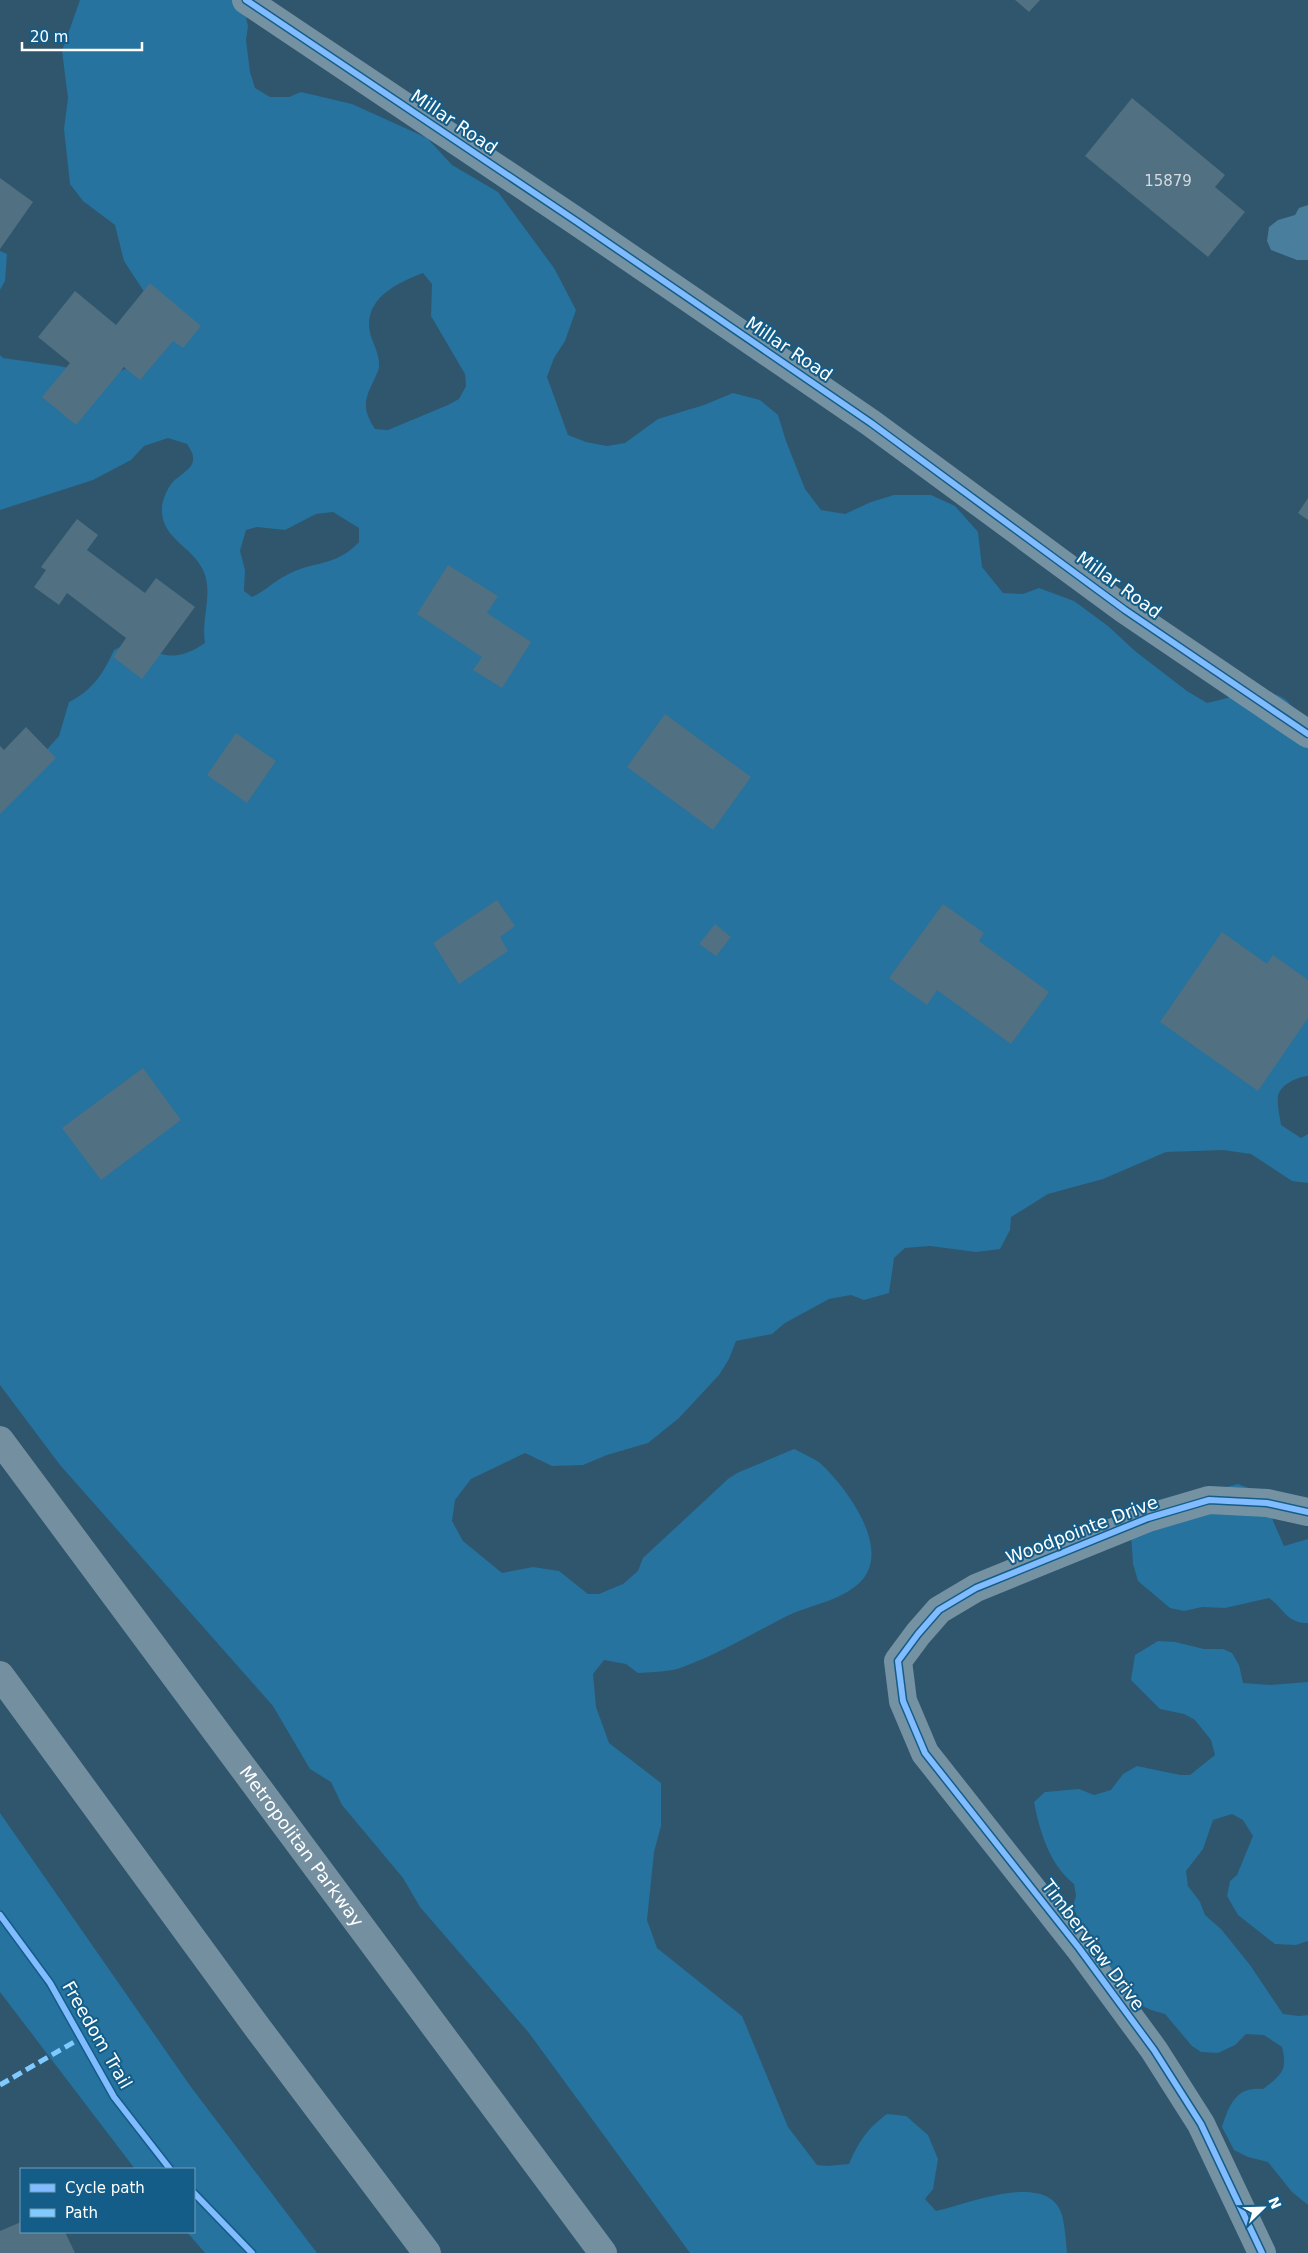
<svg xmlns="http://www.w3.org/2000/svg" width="1308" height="2253" viewBox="0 0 1308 2253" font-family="'DejaVu Sans',sans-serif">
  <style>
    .green { fill: #25739e; fill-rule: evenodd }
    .water { fill: #497e9c }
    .building { fill: #517082 }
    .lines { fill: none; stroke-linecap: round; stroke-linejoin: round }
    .minor { stroke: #7592a3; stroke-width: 28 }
    .major { stroke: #7490a0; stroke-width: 28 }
    .quiet { stroke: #80caff; stroke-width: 5; stroke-dasharray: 10 5; stroke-linecap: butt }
    .cycleway-casing { stroke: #145d88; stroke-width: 9 }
    .cycleway { stroke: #80bcff; stroke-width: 6 }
    .labels { text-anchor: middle; stroke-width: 4; stroke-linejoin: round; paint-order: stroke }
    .number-label { font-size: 15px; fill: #d4dbe0 }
    .street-label { font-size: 18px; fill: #fff; stroke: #145d88 }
  </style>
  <rect width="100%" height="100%" fill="#2f566d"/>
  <g class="green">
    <path d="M80,0H238L245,12L248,26L246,40L250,72L255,88L270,97H289L301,92L352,104L427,138L452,165L498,192L554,268L576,310L565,341L554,358L547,377L568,435L586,442L607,446L625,443L658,419L704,405L733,393L760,400L778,415L786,441L805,489L821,510L845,514L871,502L894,495H931L955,506L978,532L982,567L1003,593L1023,594L1039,588L1074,601L1108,626L1135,651L1187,691L1207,703C1229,698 1272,683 1289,703C1298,712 1300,727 1308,737V1076C1297,1077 1279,1085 1278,1097C1277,1106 1280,1117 1281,1125L1301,1138L1308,1134V1183L1292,1181L1251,1154L1223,1150L1166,1152L1103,1179L1048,1194L1011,1217L1010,1230L1000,1249L976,1252L930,1246L905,1248L894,1258L889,1293L864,1300L851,1295L829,1299L785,1323L772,1334L736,1341L729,1359L719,1375L679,1418L648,1443L607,1455L583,1465L552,1466L525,1453L471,1479L455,1500L452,1521L463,1541L502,1573L533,1567L559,1571L588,1594H599L623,1584L638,1571L643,1558L728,1479L737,1473L794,1449C803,1454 814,1458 821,1464C846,1487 890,1546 863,1579C844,1601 811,1604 785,1617C752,1634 719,1654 683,1667C670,1672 653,1672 638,1673L626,1664L604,1660L593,1674L596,1707L609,1743L661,1783V1826L654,1852L647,1920L657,1948L742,2016L788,2127L817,2165L827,2166L849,2164C859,2141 867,2129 887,2114L906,2116L928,2135L938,2159L933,2189L925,2199L936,2211C967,2205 1048,2169 1062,2215C1065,2227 1066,2241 1067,2253H690L529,2033L420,1907L403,1878L342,1805L331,1782L310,1769L273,1706L60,1465L0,1385V802L59,736L69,702C93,690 103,674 114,650L132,642C162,656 176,663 205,643C201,621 212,596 205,575C196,546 160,541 162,507C162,501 168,487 172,483C178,475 195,469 193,457C193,453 189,447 187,444L168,438L144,446L131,460L93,480L0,510V355L3,358L59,366L102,375L118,372L136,364L145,293L124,261L115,225L83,201L70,184L64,129L68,98L62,51ZM423,273L432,284L431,316L465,374L466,386L459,399L448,405L388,430L375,429C362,409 364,400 374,380C376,376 379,370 379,366C380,351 369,339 369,325C369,295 400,282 423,273ZM333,512L359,528V542C335,568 312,560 285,576C273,582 264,592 252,597L244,591L245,570L240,551L246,530L257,527L285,530L316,514Z"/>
    <polygon points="0,251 7,254 5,281 0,290"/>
    <path d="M1238,1484L1259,1492L1270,1503L1273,1521L1284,1546L1308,1539V1623C1286,1623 1285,1609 1269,1598L1225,1608L1202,1607L1184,1611L1170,1608L1138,1581L1133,1564L1131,1533L1215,1490Z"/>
    <path d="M1158,1641L1175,1642L1204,1649H1223L1232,1653L1239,1665L1243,1683L1270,1685L1308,1682V1941L1296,1945L1275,1944L1238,1915L1227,1896L1230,1881L1237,1875L1253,1836L1243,1820L1232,1814L1213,1820L1203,1849L1186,1871L1188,1886L1200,1902L1205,1915L1221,1929L1250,1965L1283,2014L1299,2016L1308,2015V2205L1292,2192L1268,2162L1248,2157L1234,2150L1222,2127C1229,2105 1236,2086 1263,2089C1281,2075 1288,2071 1282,2047L1264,2035L1246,2034L1235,2045L1218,2053L1201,2052L1192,2046L1165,2014L1151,2010L1132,2001L1106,1973L1102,1946L1080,1923L1073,1906L1076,1896L1074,1884C1049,1864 1040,1832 1034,1802L1045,1792L1079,1789L1094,1795L1111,1790L1123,1774L1137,1766L1180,1775H1190L1215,1755L1211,1740L1195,1720L1184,1714L1160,1709L1131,1680L1135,1655Z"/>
    <polygon points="0,1813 191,2087 317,2253 205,2253 187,2232 194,2232 194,2169 135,2169 0,1992"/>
  </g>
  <polygon class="water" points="1308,205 1308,260 1297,260 1271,250 1267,241 1269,227 1278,220 1295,215 1299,208"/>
  <g class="building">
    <polygon points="1015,0 1040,0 1029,12"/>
    <polygon points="1132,98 1225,175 1215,187 1245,212 1208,257 1085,156"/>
    <polygon points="0,178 33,202 0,249"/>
    <polygon points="150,283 201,326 183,348 173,341 140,380 124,367 76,425 42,397 70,363 38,337 75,291 116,325"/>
    <polygon points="1308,498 1308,520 1298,513"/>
    <polygon points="77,519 98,535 87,550 145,593 156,578 195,607 142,679 113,657 126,638 67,593 59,605 34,587 46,570 41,567"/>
    <polygon points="448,565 498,596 487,613 531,642 502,688 473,670 482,657 417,614"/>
    <polygon points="665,714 751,777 713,830 627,767"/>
    <polygon points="26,727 56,758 0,814 0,746 4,750"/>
    <polygon points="236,733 276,761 247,803 207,775"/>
    <polygon points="497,900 515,926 500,937 508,951 459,984 433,943"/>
    <polygon points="943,904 984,933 979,941 1049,992 1011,1044 937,990 927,1005 889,978"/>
    <polygon points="715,924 731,937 716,956 699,944"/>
    <polygon points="1222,932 1267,964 1273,955 1308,980 1308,1018 1258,1091 1160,1022"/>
    <polygon points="143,1068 181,1120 101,1180 62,1128"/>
    <polygon points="21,2222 21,2232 65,2232 75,2253 0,2253 0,2231"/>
  </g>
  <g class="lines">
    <g class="minor">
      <polyline points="246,0 576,221 871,423 1125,610 1308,734"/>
      <polyline points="1262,2253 1201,2124 1154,2050 1079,1948 925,1753 903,1701 898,1661 918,1634 939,1610 976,1588 1148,1518 1209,1500 1267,1503 1308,1512"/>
    </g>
    <g class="major">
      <path id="s1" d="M0,1440L603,2253"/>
      <polyline points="0,1675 257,2027 427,2253"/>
    </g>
    <polyline class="quiet" points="0,2085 81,2038"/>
    <g class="cycleway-casing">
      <g id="cycleway">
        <polyline points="246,0 576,221 871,423 1125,610 1308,734"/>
        <polyline points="0,1915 50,1983 114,2097 170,2169"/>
        <polyline points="194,2193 252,2253"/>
        <polyline points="1262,2253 1201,2124 1154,2050 1079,1948 925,1753 903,1701 898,1661 918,1634 939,1610 976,1588 1148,1518 1209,1500 1267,1503 1308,1512"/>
      </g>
    </g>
    <use href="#cycleway" class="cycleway"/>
  </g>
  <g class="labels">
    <g class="number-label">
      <text x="1168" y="186">15879</text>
    </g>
    <g class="street-label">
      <text transform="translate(454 122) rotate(34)" y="6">Millar Road</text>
      <text transform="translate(789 349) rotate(34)" y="6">Millar Road</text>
      <text transform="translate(1119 585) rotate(36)" y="6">Millar Road</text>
      <text transform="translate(1082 1530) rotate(-21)" y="6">Woodpointe Drive</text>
      <text dy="6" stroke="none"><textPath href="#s1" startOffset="506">Metropolitan Parkway</textPath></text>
      <text transform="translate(1093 1945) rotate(53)" y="6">Timberview Drive</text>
      <text transform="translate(97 2035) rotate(60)" y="6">Freedom Trail</text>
    </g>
  </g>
  <rect x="20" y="2168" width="175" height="65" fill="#145d88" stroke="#729eb8"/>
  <rect x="30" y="2184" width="25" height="8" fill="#80bcff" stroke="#729eb8"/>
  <text x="65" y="2193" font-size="15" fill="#ffffff">Cycle path</text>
  <rect x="30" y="2209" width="25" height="8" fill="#80caff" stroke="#729eb8"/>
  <text x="65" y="2218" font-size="15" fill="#ffffff">Path</text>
  <g transform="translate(1263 2208) rotate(67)" stroke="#145d88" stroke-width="4" paint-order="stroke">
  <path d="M0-4L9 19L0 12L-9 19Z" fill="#ffffff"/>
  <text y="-8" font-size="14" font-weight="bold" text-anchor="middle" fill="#ffffff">N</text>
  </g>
  <path d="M22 42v8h120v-8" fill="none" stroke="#ffffff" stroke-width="2.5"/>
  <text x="30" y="42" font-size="15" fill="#ffffff" stroke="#145d88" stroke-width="4" paint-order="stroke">20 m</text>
</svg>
